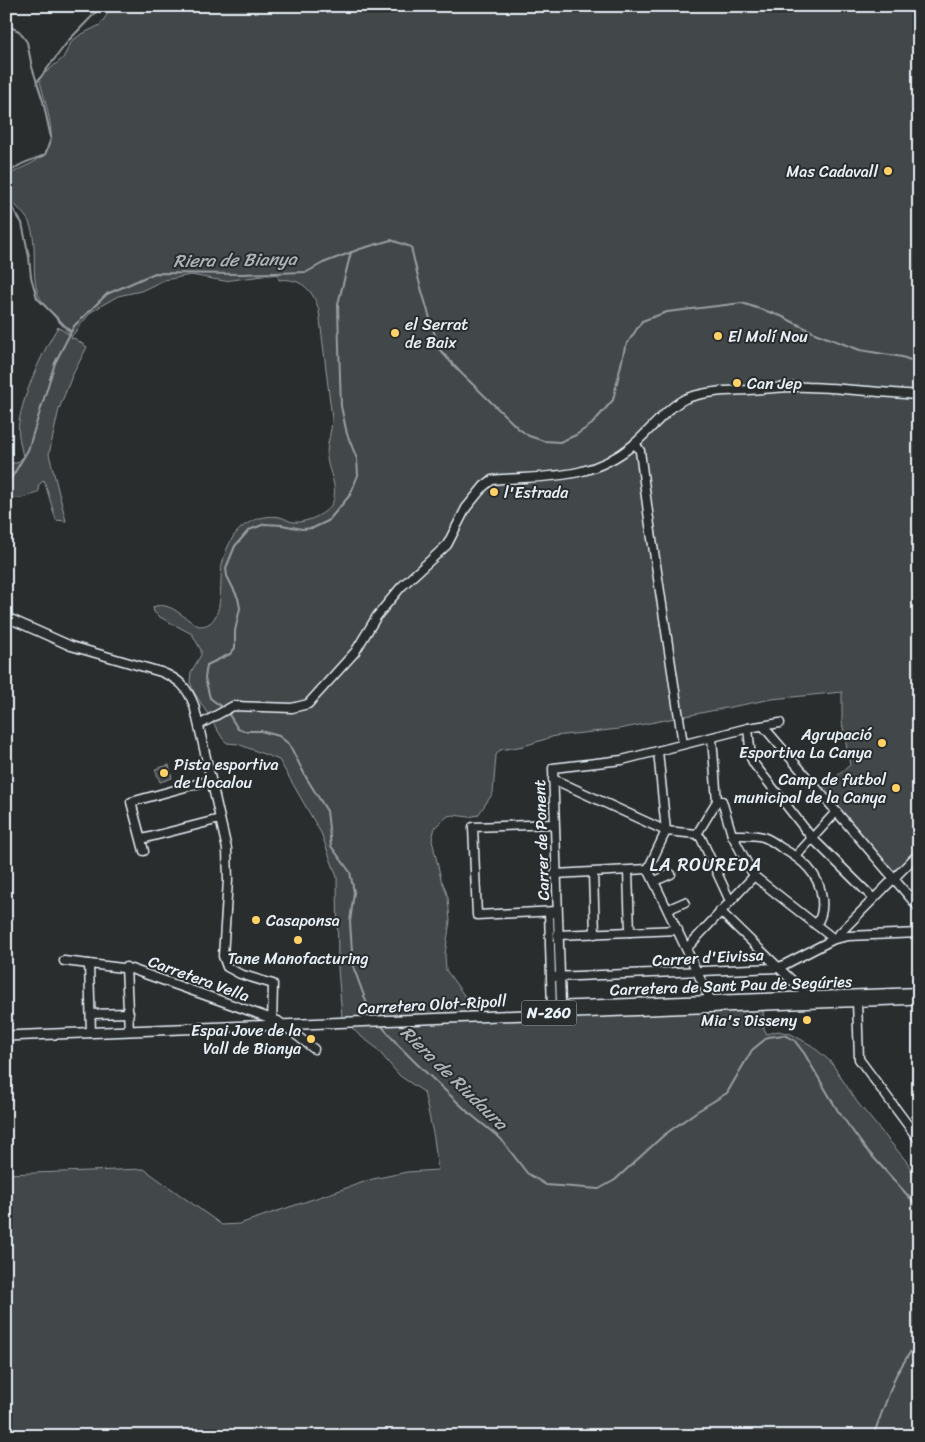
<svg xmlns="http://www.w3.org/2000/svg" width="925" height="1442" viewBox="0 0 925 1442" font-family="Sriracha,sans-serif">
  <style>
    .green { fill: #424648; stroke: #959ca0 }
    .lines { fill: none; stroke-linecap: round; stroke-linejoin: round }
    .stream { stroke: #989fa3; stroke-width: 2 }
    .minor-casing { stroke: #e8f1f8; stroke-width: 11 }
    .major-casing { stroke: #e8f1f8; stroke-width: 12 }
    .minor { stroke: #2a2d2e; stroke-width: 8 }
    .major { stroke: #2a2d2e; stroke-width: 9 }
    .poi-dot { fill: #ffd166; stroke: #2a2d2e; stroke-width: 2 }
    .labels { text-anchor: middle; stroke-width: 4; stroke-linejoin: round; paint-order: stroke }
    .shield { fill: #2a2d2e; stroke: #afb6bb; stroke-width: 1 }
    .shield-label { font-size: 15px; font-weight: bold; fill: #e8f1f8 }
    .poi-label { font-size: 16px; fill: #e8f1f8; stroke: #2a2d2e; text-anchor: start }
    .street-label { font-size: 16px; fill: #e8f1f8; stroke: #2a2d2e }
    .water-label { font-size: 18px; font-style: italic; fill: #acb3b9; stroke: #2a2d2e }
    .neighbourhood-label { font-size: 18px; letter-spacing: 1px; fill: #e8f1f8; stroke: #2a2d2e }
  </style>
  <rect width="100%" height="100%" fill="#2a2d2e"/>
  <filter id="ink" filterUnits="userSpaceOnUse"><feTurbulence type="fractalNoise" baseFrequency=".02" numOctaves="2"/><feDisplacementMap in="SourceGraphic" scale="10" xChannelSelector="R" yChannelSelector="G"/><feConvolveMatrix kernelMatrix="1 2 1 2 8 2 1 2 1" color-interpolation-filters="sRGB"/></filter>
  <g filter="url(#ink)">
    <g class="green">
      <path d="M113,6H919V852L889,875L823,788L850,765L842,722V692L772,699L619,729L555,736L524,746L500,750L496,755L493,793L478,815L469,817L453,815L448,816L435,827L432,840L441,879L445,888L448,898L450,921L445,954L446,970L471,1005L474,1014V1012L701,1002L763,1008L764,1029L767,1034L778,1031L791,1034L811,1045L831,1062L857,1102L907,1162L919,1185V1436H6V1174L144,1169L222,1225L239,1224L373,1179L407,1172L438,1170L434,1138L424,1092L400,1076L375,1047L358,1034L342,1017L338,969L337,877L321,833L279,760L238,744L227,743L223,739L194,692L190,682L191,672L201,655V650L192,634L158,616L154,612L153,607C171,600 183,619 199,626C226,627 219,583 222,565C224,555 228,545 233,537C243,522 263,514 280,517C285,518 289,522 294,522C308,523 332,512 334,498C337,480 326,469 327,453C327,442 332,431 332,419L319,311C314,291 301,277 279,280L278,274L224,281L191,275L164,280L141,291L118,296L104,304L91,312L71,337L72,339L74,338L87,347L72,376L59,409L49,454L66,521L56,520L44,480L38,486L39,491C29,498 18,499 6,498V463H17L23,457C21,446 17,433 19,422C23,395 43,350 58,327L71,336C63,326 42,304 38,294C30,271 39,245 29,222C22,208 1,198 7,181C11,172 20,169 28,165C37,161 46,155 50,145C55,132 43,93 39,78L63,58L72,41L80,35L100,25Z"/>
      <polygon points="169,765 172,778 160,782 155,769"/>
    </g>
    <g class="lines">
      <g class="stream">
        <path d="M6,25L19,31L27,42L32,67L43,101L51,138L45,155C31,161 12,164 6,180"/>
        <polyline points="37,82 69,40 102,6"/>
        <polyline points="6,198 22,223 29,257 31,277 37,298 71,332"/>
        <polyline points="6,480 12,477 28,450 55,363 74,326 107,294 155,273 241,274 307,272 323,263 360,249 391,240 411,247 419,281 439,349 460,372 519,429 529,436 544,441 560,442 576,435 592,424 613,400 625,347 642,321 667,312 742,303 781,316 817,334 860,350 902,357 919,363"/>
        <polyline points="223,708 210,698 205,678 207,665 230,654 235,648 235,631 240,608 238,598 227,576 226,568 235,546 249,530 265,524 282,525 302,529 313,528 328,521 350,495 358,475 357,459 347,434 341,406 339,347 338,304 351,252"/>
        <polyline points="228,713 238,729 244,731 261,731 279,736 289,744 307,779 327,811 331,846 350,872 354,892 350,922 353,966 370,1012 374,1017"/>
        <polyline points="381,1025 398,1045 416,1063 469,1113 501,1139 527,1173 546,1185 599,1189 615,1180 664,1135 696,1112 727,1093 752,1050 768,1037 784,1035 794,1040 804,1053 838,1111 865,1148 919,1208"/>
        <polyline points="873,1436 896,1375 914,1346 919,1345"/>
      </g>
      <g class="minor-casing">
        <g id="minor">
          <polyline points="635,443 640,451 648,512 683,744"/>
          <path d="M6,617L71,646L161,672C179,679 187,687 194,705L227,849L228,880L223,956L227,967L240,974L273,984L272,1026"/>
          <path d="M199,725L233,706L292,708L308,704L355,652L377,616L401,587L447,545L466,508L484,486L492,480C545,475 588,482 633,445C649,432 668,406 687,398C706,391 728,391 748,390C768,389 788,386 808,387C845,388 882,393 919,395"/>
          <polyline points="763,726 919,908"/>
          <polyline points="748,728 751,758 754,764 812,838 873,898"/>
          <polyline points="712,738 717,801 722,801 732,835 754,876 834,939 919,853"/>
          <polyline points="553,779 666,831 697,834 717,801"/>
          <polyline points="553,824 473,827 477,915 557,911"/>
          <polyline points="697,834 701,838 730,901"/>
          <path d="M732,835C742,835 753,834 763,837C769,839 775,843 780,847C801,859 820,873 822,899C823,909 822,917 816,925"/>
          <polyline points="142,839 220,819"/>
          <polyline points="144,851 131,802 211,780"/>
          <polyline points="796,856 836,812"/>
          <polyline points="648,869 710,999"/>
          <polyline points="628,871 630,932"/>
          <polyline points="593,873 595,934"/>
          <polyline points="555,874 648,869 666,831 658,751"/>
          <polyline points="655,881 671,874"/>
          <polyline points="669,909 685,902"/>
          <polyline points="720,911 807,995"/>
          <polyline points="549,912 552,1010"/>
          <polyline points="558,935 678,930"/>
          <polyline points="687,948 754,876"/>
          <polyline points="64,961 131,969 278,1021 314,1049"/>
          <polyline points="89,964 91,1033"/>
          <polyline points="126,967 129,1031"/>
          <polyline points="552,977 778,968 834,939 848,936 919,933"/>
          <polyline points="857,1001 859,1059 919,1140"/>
          <polyline points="561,1005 553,768 622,760 748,728 780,723"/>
          <polyline points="552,1006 919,992"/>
          <polyline points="91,1014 129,1013"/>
        </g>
      </g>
      <g class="major-casing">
        <polyline id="major" points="6,1036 919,999"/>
      </g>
      <use href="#minor" class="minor"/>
      <use href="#major" class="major"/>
    </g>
  </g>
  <g class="poi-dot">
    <circle cx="888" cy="171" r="5"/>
    <circle cx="395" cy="333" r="5"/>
    <circle cx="718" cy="336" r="5"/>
    <circle cx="737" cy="383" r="5"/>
    <circle cx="494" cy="492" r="5"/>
    <circle cx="882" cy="743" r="5"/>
    <circle cx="164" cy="773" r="5"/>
    <circle cx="896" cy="788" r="5"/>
    <circle cx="256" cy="920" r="5"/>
    <circle cx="298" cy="940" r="5"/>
    <circle cx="807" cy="1020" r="5"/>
    <circle cx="311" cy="1039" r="5"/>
  </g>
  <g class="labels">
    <rect class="shield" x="521.5" y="1000.5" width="55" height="25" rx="4"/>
    <g class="shield-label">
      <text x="549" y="1018">N-260</text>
    </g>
    <g class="poi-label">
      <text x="878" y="177" text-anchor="end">Mas Cadavall</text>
      <text x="405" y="330">el Serrat<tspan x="405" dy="18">de Baix</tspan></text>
      <text x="728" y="342">El Molí Nou</text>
      <text x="747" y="389">Can Jep</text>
      <text x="504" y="498">l'Estrada</text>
      <text x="872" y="740" text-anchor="end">Agrupació<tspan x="872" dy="18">Esportiva La Canya</tspan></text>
      <text x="174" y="770">Pista esportiva<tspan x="174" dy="18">de Llocalou</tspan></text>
      <text x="886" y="785" text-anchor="end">Camp de futbol<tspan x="886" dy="18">municipal de la Canya</tspan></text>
      <text x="266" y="926">Casaponsa</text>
      <text x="298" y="964" text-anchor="middle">Tane Manofacturing</text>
      <text x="797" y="1026" text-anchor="end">Mia's Disseny</text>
      <text x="301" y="1036" text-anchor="end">Espai Jove de la<tspan x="301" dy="18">Vall de Bianya</tspan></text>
    </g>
    <g class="street-label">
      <text transform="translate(541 840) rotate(-92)" y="6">Carrer de Ponent</text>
      <text transform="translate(708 957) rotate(-3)" y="6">Carrer d'Eivissa</text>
      <text transform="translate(199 978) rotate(20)" y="6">Carretera Vella</text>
      <text transform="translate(731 985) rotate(-2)" y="6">Carretera de Sant Pau de Segúries</text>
      <text transform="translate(432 1004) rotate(-3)" y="6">Carretera Olot-Ripoll</text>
    </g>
    <g class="water-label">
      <text transform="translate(235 260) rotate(-1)" y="6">Riera de Bianya</text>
      <text transform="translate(454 1078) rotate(44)" y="6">Riera de Riudaura</text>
    </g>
    <g class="neighbourhood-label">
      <text x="706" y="871">LA ROUREDA</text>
    </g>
  </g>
  <rect width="925" height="1442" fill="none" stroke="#2a2d2e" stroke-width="25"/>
  <rect x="12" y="12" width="900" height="1417" fill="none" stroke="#e8f1f8" stroke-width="2" filter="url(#ink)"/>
</svg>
